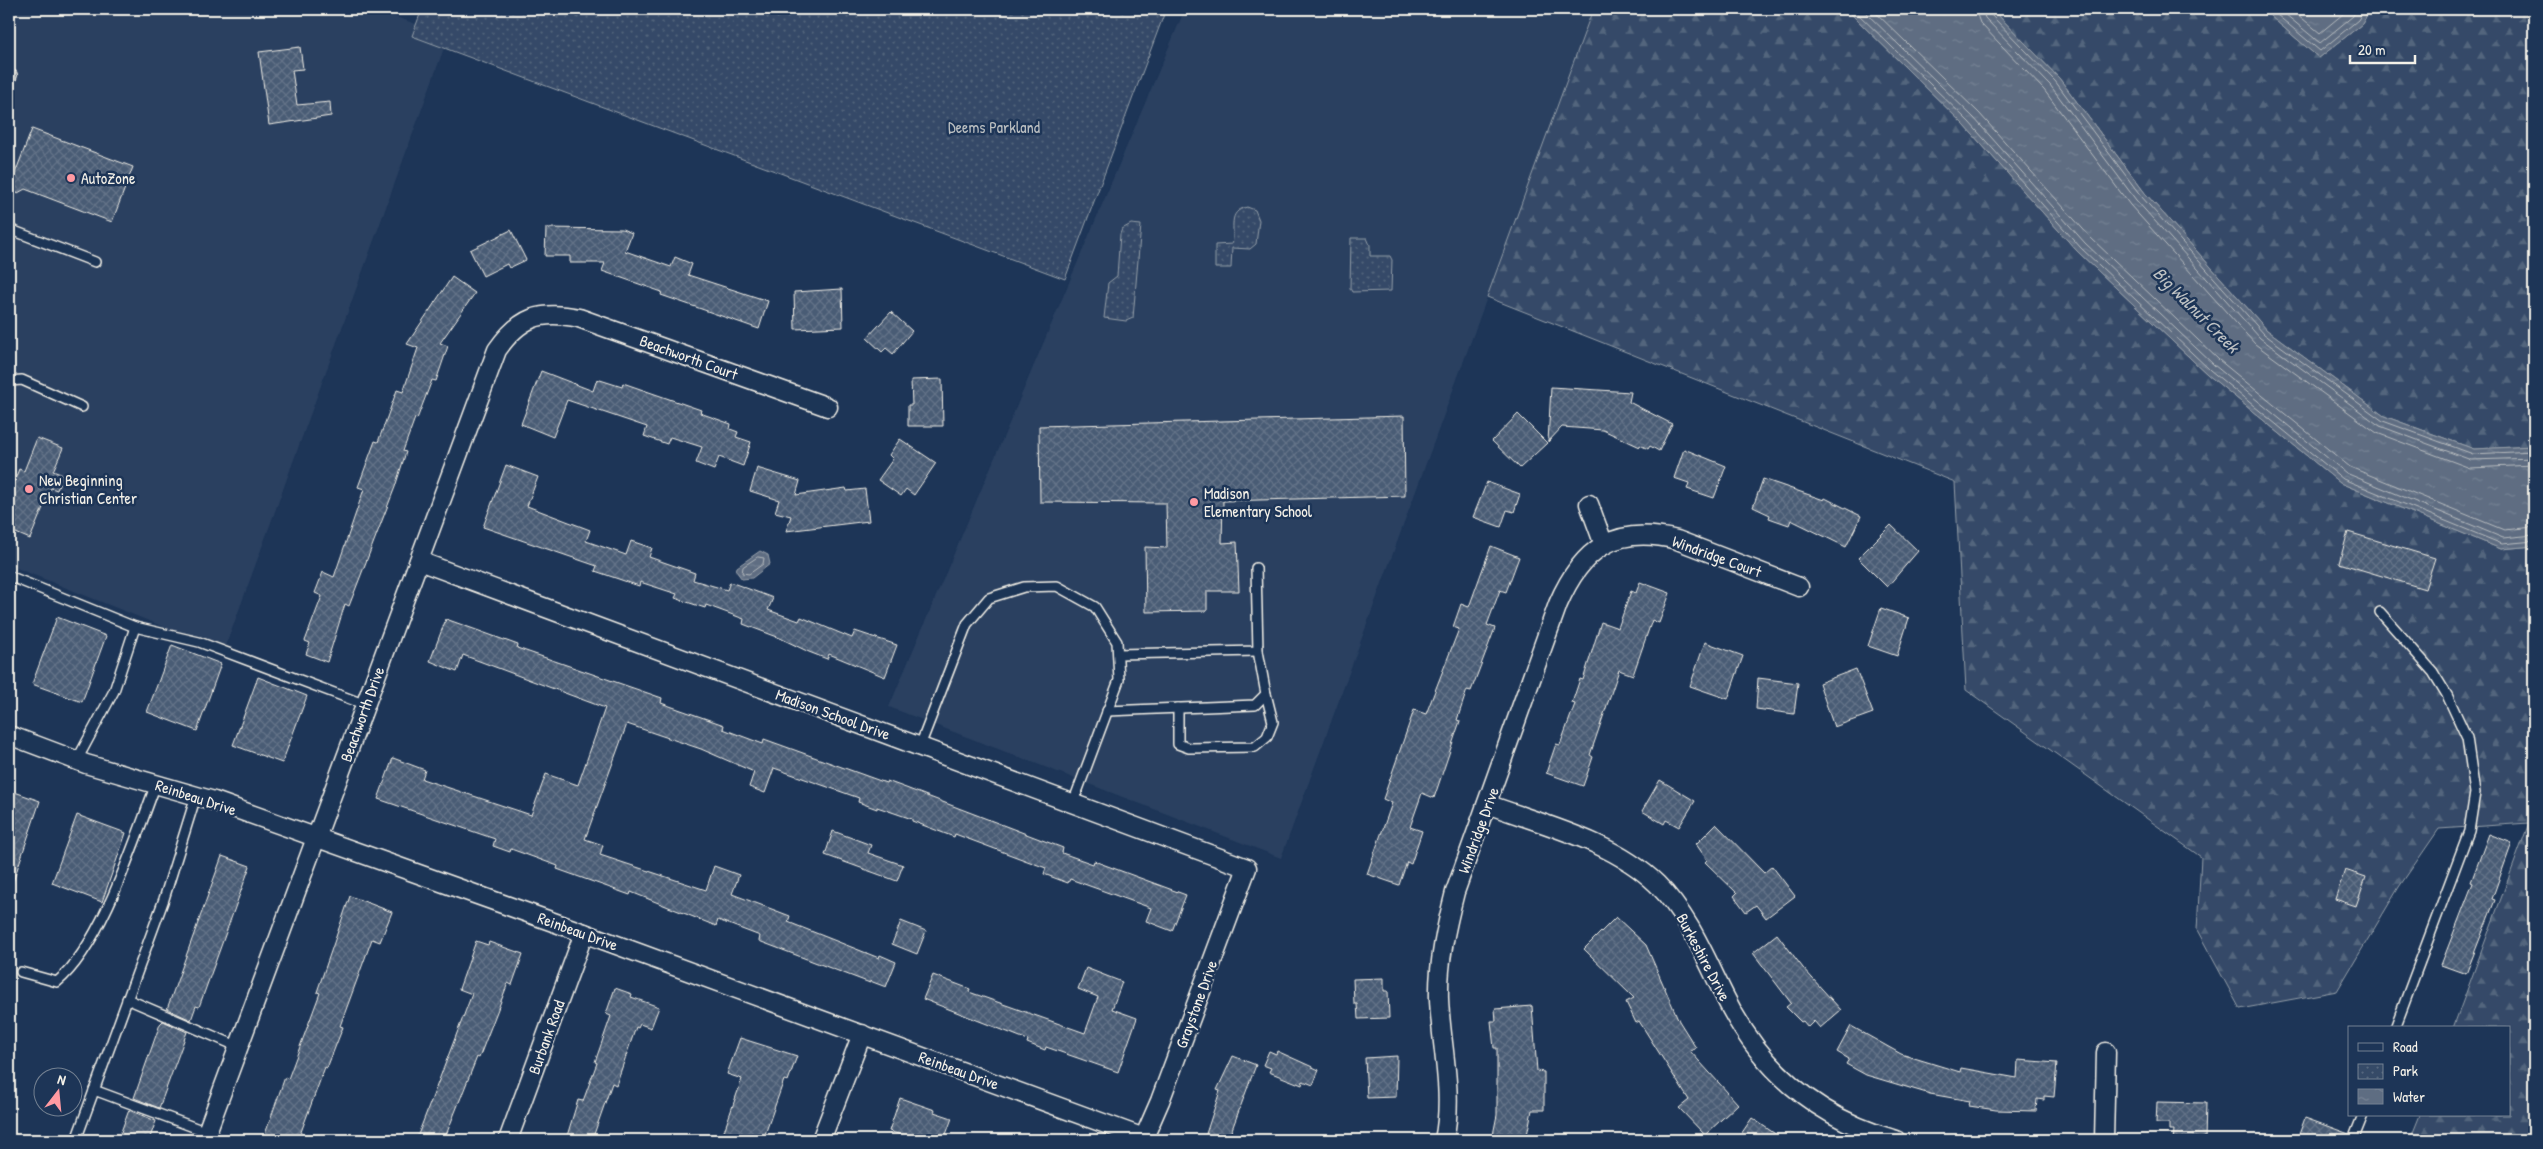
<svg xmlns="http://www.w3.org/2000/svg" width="2543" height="1149" viewBox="0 0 2543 1149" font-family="'Patrick Hand',sans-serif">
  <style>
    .built { fill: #2a4060 }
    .forest { fill: url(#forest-firs); stroke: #949ea8 }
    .park { fill: url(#park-dots); stroke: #949ea8 }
    .water { fill: url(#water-ripples); stroke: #9aa2ab }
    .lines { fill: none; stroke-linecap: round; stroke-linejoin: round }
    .shore { stroke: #b8bcbf; stroke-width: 1 }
    .building { fill: url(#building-cross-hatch); stroke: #f4f1e8 }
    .lane-casing { stroke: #f4f1e8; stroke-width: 12 }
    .street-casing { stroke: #f4f1e8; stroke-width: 21 }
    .lane { stroke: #1d3557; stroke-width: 9 }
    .street { stroke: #1d3557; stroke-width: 18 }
    .poi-dot { fill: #ff9aa2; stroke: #1d3557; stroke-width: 2 }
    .labels { text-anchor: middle; stroke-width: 5; stroke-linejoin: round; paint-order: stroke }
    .park-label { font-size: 16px; fill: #bbbfc1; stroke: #1d3557 }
    .poi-label { font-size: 16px; fill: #f4f1e8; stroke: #1d3557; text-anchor: start }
    .street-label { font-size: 16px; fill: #f4f1e8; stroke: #1d3557 }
    .water-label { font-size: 18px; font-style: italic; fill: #c0c3c4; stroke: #1d3557 }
  </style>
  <defs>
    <pattern id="forest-firs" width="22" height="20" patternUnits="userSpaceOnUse" patternTransform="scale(1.25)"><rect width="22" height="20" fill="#354a67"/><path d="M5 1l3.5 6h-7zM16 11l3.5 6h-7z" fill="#53657d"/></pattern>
    <pattern id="park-dots" width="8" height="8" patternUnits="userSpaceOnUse" patternTransform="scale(1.25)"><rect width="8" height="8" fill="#354a67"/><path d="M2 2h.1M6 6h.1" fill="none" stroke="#53657d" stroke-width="1.8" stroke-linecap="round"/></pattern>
    <pattern id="water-ripples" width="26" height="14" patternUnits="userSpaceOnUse" patternTransform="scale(1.25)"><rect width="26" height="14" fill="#5e6d82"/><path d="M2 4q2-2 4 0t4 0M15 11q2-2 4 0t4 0" fill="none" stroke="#768294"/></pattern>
    <pattern id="building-cross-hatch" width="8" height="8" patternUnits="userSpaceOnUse" patternTransform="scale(1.25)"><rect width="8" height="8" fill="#485b74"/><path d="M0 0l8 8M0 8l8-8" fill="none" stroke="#637388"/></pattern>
  </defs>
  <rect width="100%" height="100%" fill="#1d3557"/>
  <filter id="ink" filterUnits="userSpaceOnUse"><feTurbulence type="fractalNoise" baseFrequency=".02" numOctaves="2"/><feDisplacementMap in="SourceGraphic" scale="10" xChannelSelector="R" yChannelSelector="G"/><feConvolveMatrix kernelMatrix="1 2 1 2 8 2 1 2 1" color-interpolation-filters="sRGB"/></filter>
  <g filter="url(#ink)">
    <g class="built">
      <polygon points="9,9 372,9 428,28 455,18 224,651 9,565"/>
      <polygon points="1185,9 1593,9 1281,858 889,707"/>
    </g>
    <g class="forest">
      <polygon points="1593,9 1846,9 1965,126 2077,251 2207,374 2340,483 2501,549 2534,546 2534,1140 2410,1140 2420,1115 2509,1115 2509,1028 2453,1028 2529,823 2439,829 2399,887 2337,991 2240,1009 2197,930 2201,857 1966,690 1955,482 1487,297"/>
      <polygon points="1992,9 2262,9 2319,58 2362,24 2370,9 2534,9 2534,446 2474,449 2384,416 2267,330 2145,193 2059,78"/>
    </g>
    <g class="park">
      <polygon points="422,9 1166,9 1065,279 412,36"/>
      <path d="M1247,207L1255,210L1259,220L1256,244L1250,249L1232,248L1231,268H1215V245L1232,244C1236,228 1226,212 1247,207Z"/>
      <polygon points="1131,224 1141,225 1133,318 1126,321 1104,318 1108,283 1117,276 1120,234 1122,229"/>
      <polygon points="1351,238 1367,238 1370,245 1370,256 1390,256 1392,260 1391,291 1352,292 1350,288"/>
    </g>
    <g class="water">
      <polygon points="1846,9 1992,9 2059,78 2145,193 2267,330 2384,416 2474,449 2534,446 2534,546 2501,549 2340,483 2207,374 2077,251 1965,126"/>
      <polygon points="2262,9 2370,9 2362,24 2319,58"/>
      <polygon points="760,551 768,555 770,564 752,578 742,579 736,571 737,567"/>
    </g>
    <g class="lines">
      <g class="shore">
        <polyline points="1853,9 1969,122 2081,248 2210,370 2343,479 2502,544 2534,541"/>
        <polyline points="1862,9 1974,118 2085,243 2214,365 2346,473 2503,538 2534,535"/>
        <polyline points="1872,9 1979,113 2091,238 2219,360 2350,467 2504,530 2534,527"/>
        <polyline points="1975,9 1980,23 2044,90 2130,205 2255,344 2377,433 2470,468 2534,465"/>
        <polyline points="1982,9 1985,18 2050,85 2136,200 2260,338 2380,426 2471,460 2534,458"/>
        <polyline points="1989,9 1990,14 2055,81 2141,196 2264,334 2383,421 2473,454 2534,451"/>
        <polyline points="2270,9 2320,51 2358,20 2365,9"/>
        <polyline points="2279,9 2320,43 2353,16 2357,9"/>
        <polyline points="2291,9 2320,33 2349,9"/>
        <polygon points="758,557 764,558 763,564 749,574 742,573 743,567"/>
      </g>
    </g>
    <g class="building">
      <polygon points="300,47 303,69 292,70 297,105 330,102 331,116 269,125 259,52"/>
      <polygon points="32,129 133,167 112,222 25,189 9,198 9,189"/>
      <polygon points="546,228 622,229 632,233 625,251 671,267 675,257 692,264 688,275 768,301 759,329 661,295 662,292 602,271 605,263 570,263 570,256 545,256"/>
      <polygon points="511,230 526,260 509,268 507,264 483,276 470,250"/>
      <polygon points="452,277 475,293 440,343 448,346 436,381 432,380 417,419 415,418 403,451 406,452 395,487 349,606 345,604 327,662 306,654 310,643 305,641 322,596 315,593 323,572 334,577 364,489 358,487 375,441 378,442 397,390 403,392 418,348 407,344"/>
      <polygon points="842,289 843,327 795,329 794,292"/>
      <polygon points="891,312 912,331 893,354 886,348 882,352 867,338"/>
      <polygon points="541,371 593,391 597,379 622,387 623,383 701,410 700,413 731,424 730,429 738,432 736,437 751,442 743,466 719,457 714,470 696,463 702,447 670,437 667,444 644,436 647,427 567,400 553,437 521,424"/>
      <polygon points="942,379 943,426 908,426 908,405 912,405 911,380"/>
      <polygon points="1551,387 1631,392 1629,402 1672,424 1659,451 1650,446 1648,449 1640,445 1640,447 1603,430 1562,427 1548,442"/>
      <polygon points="1518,414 1547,443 1520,468 1492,441"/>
      <polygon points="1404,416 1405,496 1223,501 1222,543 1237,542 1239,591 1207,591 1207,611 1146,612 1145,547 1167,548 1166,503 1040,502 1039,426"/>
      <polygon points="37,438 63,448 53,471 63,475 57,490 51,488 30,539 9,530 9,494 19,469 24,471"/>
      <polygon points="900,439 936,463 914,495 906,489 901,496 878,480 893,459 889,455"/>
      <polygon points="1684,449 1726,466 1714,498 1687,489 1689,483 1674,478"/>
      <polygon points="506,465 538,477 527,506 590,530 586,541 626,555 631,541 652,548 649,557 695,573 693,580 727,590 730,582 773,598 768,610 799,621 801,617 852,638 855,631 897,645 885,677 829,654 827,659 809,652 780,638 743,624 744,619 706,605 705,608 675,598 677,594 640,582 639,586 595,571 597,566 483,527"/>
      <polygon points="757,468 800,481 796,495 846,488 847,491 865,489 869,521 786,531 791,516 775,512 779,500 750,491"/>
      <polygon points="1763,479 1824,500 1825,498 1861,516 1846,547 1791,520 1789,525 1769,518 1770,515 1753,507"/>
      <polygon points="1487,482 1520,494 1514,512 1507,510 1501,527 1473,517"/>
      <polygon points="1891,525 1918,551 1887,587 1858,558"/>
      <polygon points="2348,532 2435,558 2425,589 2339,563"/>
      <polygon points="1491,546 1519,557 1506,592 1500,590 1487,625 1495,628 1471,691 1467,690 1457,720 1460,721 1434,798 1422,793 1410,827 1422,831 1411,864 1407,862 1399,885 1367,874 1392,803 1383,799 1414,710 1426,714 1459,629 1453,627 1461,604 1469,607"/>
      <polygon points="1640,582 1670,593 1659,623 1652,620 1633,675 1619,670 1590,755 1593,757 1583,786 1546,773 1556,744 1560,745 1575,704 1572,703 1580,679 1583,680 1601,622 1618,628 1631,591 1636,593"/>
      <polygon points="1881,608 1909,618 1897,656 1868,646"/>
      <polygon points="57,617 106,636 82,702 32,684"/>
      <polygon points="446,619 518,645 517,648 662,698 661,703 724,725 723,729 763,744 764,739 886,783 887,781 906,788 1063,848 1062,853 1093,864 1094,861 1186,895 1172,931 1146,921 1151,908 1070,879 1068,883 1044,874 1046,868 955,834 954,837 912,821 912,819 877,807 877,809 858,802 859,798 774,768 765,793 749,787 754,772 701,749 627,724 585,839 603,845 600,855 706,890 714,866 739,875 732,894 790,916 788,922 879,958 880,955 896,962 886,987 870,981 870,983 759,941 760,936 718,920 716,926 631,892 630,895 557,869 558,866 511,849 510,852 493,846 495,839 378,799 393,758 425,770 422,779 531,815 546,774 578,785 605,708 463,655 457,672 430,661"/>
      <polygon points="1705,642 1743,656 1728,699 1690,686"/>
      <polygon points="172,645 221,664 197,731 147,712"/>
      <polygon points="1856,669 1873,713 1834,727 1819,683"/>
      <polygon points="258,677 307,696 282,763 233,745"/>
      <polygon points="1758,678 1798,683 1794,714 1756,709"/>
      <polygon points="1660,780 1695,801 1679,827 1666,820 1664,824 1642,811"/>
      <polygon points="9,790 40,801 12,885 9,884"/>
      <polygon points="77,815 126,833 102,902 52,883"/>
      <polygon points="1716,824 1764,873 1772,866 1795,896 1766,918 1756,905 1746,912 1734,896 1737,893 1705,862 1707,860 1696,844"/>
      <polygon points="833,831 871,845 868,853 903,865 897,881 825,855"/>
      <polygon points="2489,834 2512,843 2492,899 2495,900 2466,974 2441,965 2473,883 2471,882"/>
      <polygon points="222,856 250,866 199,1007 196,1006 191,1020 167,1009"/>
      <polygon points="2345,870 2366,877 2356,906 2335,899"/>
      <polygon points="350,896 392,912 380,942 372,939 340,1026 343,1027 327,1068 325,1067 298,1140 263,1140 285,1077 288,1079 320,993 317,992"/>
      <polygon points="1616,917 1646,945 1679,1021 1696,1048 1690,1051 1738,1104 1705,1135 1679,1108 1689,1100 1639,1021 1636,1023 1626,1002 1634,998 1584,949"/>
      <polygon points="901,921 926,931 917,954 892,944"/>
      <polygon points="1777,934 1803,968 1841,1010 1820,1028 1814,1021 1808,1027 1803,1021 1801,1022 1786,1007 1791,1003 1753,953"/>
      <polygon points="476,941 488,945 489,942 523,954 512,985 508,983 479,1058 477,1057 444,1140 416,1140 472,994 459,989"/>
      <polygon points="1086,968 1122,982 1112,1009 1137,1018 1118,1072 1046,1047 1045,1050 1027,1043 1028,1040 923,999 933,975 970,989 969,992 1085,1033 1098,997 1078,989"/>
      <polygon points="1384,978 1384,991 1388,991 1389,1018 1358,1019 1357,1004 1354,1004 1353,979"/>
      <polygon points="615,988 632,994 631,997 659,1007 651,1028 640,1024 638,1028 636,1027 616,1085 612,1083 592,1140 579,1140 567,1136 578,1100 583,1101 597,1063 595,1062 611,1016 606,1014"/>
      <polygon points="1532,1006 1537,1071 1544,1072 1544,1110 1532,1110 1526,1140 1492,1140 1497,1115 1497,1048 1494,1048 1491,1021 1496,1021 1495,1009"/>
      <polygon points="163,1021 187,1032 159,1108 134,1098 160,1024"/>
      <polygon points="1851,1026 1901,1054 1960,1072 1961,1068 2017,1078 2018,1060 2057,1063 2054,1097 2044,1096 2044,1100 2037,1099 2036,1111 1996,1110 1969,1106 1970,1101 1930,1094 1866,1075 1846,1064 1849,1059 1837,1052"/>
      <polygon points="740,1038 797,1056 788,1081 784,1080 763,1140 721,1140 742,1079 727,1074"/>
      <polygon points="1269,1051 1276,1054 1277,1051 1319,1070 1313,1085 1303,1081 1302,1085 1269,1072 1271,1068 1263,1065"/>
      <polygon points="1233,1056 1256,1065 1228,1140 1204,1140 1220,1091 1217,1090"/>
      <polygon points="1397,1056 1396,1097 1367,1098 1365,1058"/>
      <polygon points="900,1098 935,1110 934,1112 952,1118 944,1140 916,1140 889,1131"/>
      <polygon points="2157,1102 2206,1103 2205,1140 2173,1140 2174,1130 2169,1130 2169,1123 2156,1123"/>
      <polygon points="129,1110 156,1121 149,1140 118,1140"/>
      <polygon points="1752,1118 1784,1140 1737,1140"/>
      <polygon points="2305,1118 2349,1134 2347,1140 2297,1140"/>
    </g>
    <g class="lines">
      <g class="lane-casing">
        <g id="lane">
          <polyline points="9,74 12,75 9,84"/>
          <polyline points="9,229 95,262"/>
          <polyline points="9,381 22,380 82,407"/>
          <polyline points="9,576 135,627 199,642 366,705"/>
          <polyline points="2380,612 2433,672 2447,695 2467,738 2475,793 2469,831 2395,1028"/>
          <polyline points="1118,654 1258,651 1256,568"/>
          <polyline points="1178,708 1178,744 1189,748 1255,747 1267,737 1273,722 1266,694"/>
          <polyline points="1107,711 1255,705 1266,694 1258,651"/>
          <polyline points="920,746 967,624 989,598 1024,587 1057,586 1095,607 1117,642 1119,680 1073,803"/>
          <polyline points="77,760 114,691 135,627"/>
          <path d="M21,972L57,982C102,945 135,839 156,784"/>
          <polyline points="127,999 239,1047"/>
          <polyline points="94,1090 207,1132"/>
          <polyline points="76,1140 164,899 196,796"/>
          <polyline points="2353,1140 2363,1115"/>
        </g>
      </g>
      <g class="street-casing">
        <g id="street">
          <polyline points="1589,504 1604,545"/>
          <polyline points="419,561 1247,868 1160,1101 1143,1140"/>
          <polyline points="9,735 86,764 214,801 584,933 1144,1138"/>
          <path d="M1487,804C1544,825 1613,841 1657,884C1689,916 1705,957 1725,997C1761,1071 1817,1118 1896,1140"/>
          <path d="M204,1140L497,350C520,317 540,310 579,318L828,407"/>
          <polyline points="508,1140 584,933"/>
          <polyline points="821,1140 862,1034"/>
          <path d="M1444,1140C1454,1093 1441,1046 1439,999C1438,963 1446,927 1455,892L1558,604C1582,548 1615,525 1677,540L1799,587"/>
          <polyline points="2104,1140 2106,1052"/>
        </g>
      </g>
      <use href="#lane" class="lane"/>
      <use href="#street" class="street"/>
    </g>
  </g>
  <g class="poi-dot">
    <circle cx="71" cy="178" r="5"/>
    <circle cx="29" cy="489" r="5"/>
    <circle cx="1194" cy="502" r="5"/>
  </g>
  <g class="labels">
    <g class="park-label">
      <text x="994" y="133">Deems Parkland</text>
    </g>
    <g class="poi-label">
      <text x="81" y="184">AutoZone</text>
      <text x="39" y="486">New Beginning<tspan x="39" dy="18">Christian Center</tspan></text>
      <text x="1204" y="499">Madison<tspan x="1204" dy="18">Elementary School</tspan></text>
    </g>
    <g class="street-label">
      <text transform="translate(689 357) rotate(20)" y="6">Beachworth Court</text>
      <text transform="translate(1717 556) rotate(20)" y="6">Windridge Court</text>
      <text transform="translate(362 714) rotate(-70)" y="6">Beachworth Drive</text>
      <text transform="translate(833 714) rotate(20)" y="6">Madison School Drive</text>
      <text transform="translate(196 797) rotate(18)" y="6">Reinbeau Drive</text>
      <text transform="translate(1478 830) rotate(-70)" y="6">Windridge Drive</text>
      <text transform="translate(578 931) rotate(20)" y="6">Reinbeau Drive</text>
      <text transform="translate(1704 957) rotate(62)" y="6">Burkeshire Drive</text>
      <text transform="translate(1196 1004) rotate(-70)" y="6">Graystone Drive</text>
      <text transform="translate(546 1037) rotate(-70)" y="6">Burbank Road</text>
      <text transform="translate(959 1070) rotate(20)" y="6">Reinbeau Drive</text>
    </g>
    <g class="water-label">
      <text transform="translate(2196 310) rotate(45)" y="6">Big Walnut Creek</text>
    </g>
  </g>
  <rect width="2543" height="1149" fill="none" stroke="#1d3557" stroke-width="30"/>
  <rect x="15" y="15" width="2513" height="1119" fill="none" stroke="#f4f1e8" stroke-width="2" filter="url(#ink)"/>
  <rect x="2348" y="1026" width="162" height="90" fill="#1d3557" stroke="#738091"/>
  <rect x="2358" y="1043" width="25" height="8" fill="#1d3557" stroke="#738091"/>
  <text x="2393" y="1052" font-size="15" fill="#f4f1e8">Road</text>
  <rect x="2358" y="1064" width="25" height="15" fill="url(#park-dots)" stroke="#738091"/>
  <text x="2393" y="1076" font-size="15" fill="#f4f1e8">Park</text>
  <rect x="2358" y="1089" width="25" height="15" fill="url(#water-ripples)" stroke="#738091"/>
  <text x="2393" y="1102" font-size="15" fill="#f4f1e8">Water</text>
  <g transform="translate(58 1092) rotate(16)"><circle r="24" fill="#1d3557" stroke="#738091"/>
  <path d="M0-4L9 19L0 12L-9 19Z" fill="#ff9aa2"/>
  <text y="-8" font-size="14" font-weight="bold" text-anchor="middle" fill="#f4f1e8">N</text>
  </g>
  <path d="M2350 55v8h65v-8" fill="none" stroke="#f4f1e8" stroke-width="2.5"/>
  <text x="2358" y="55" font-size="15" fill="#f4f1e8" stroke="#1d3557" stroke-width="4" paint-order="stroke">20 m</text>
</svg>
